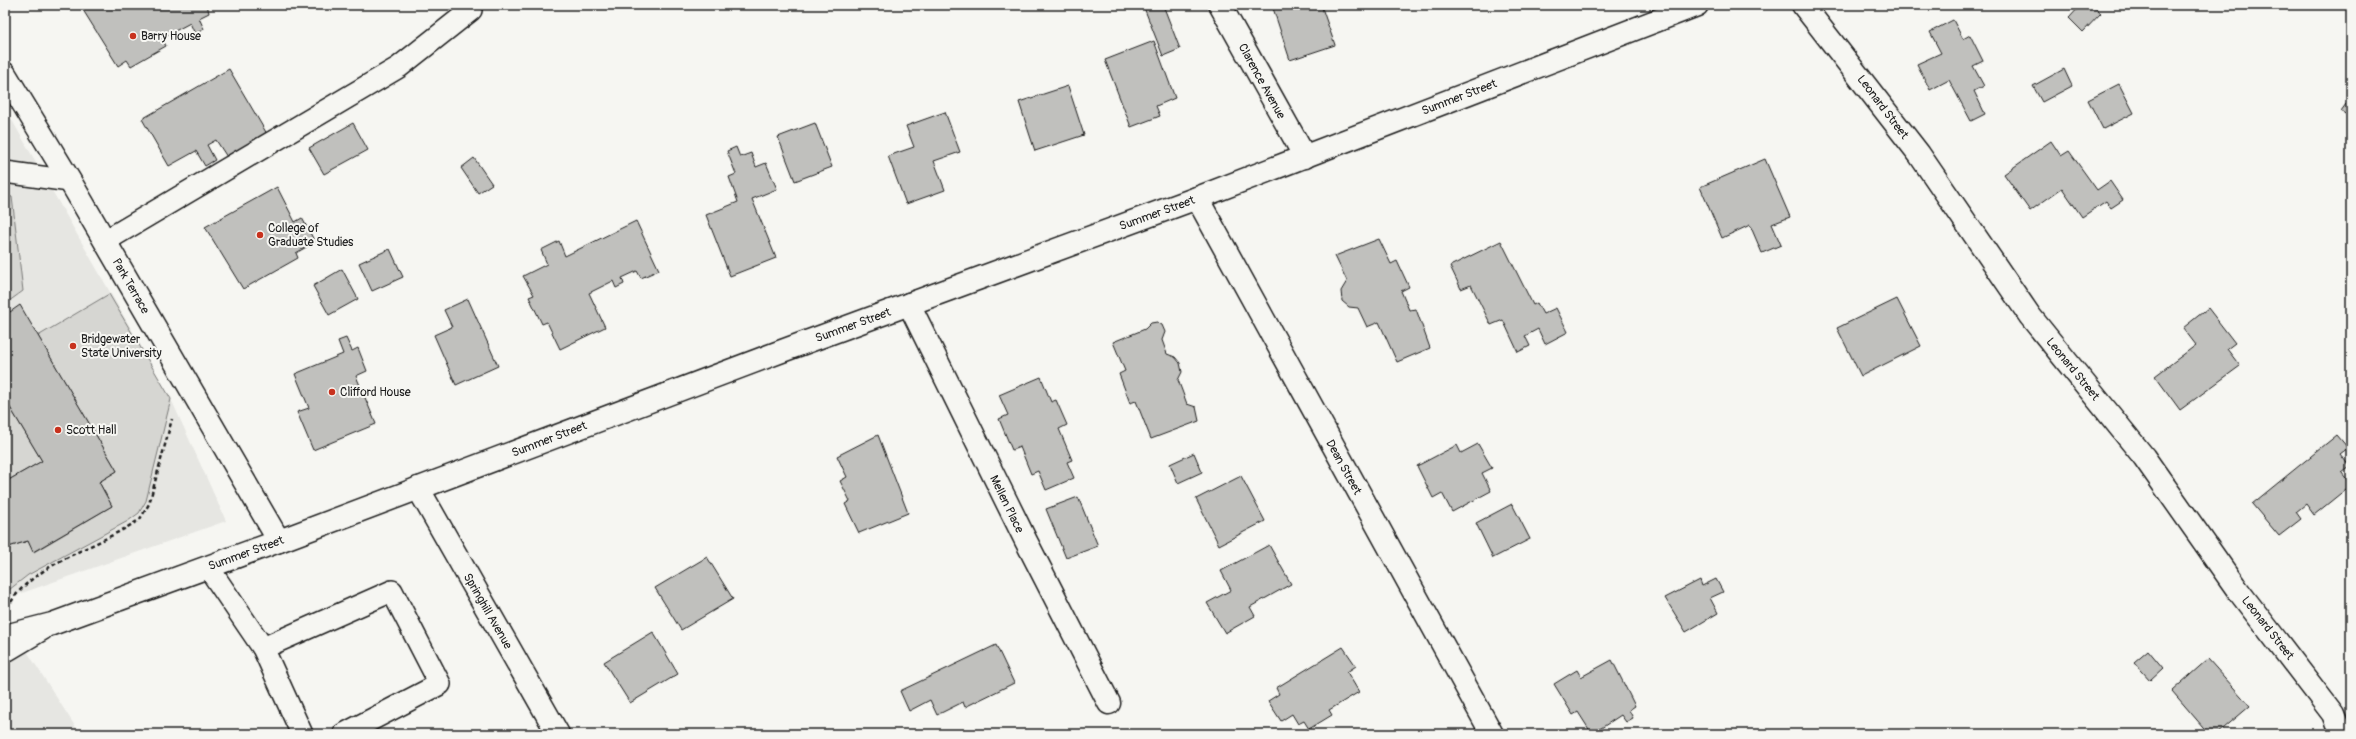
<svg xmlns="http://www.w3.org/2000/svg" width="2356" height="739" viewBox="0 0 2356 739" font-family="Pangolin,sans-serif">
  <style>
    .built { fill: #e6e6e2 }
    .green { fill: #d6d6d2; stroke: #797977 }
    .building { fill: #c0c0bd; stroke: #1c1c1c }
    .lines { fill: none; stroke-linecap: round; stroke-linejoin: round }
    .service-casing { stroke: #1c1c1c; stroke-width: 24 }
    .minor-casing { stroke: #1c1c1c; stroke-width: 25 }
    .tertiary-casing { stroke: #1c1c1c; stroke-width: 25 }
    .secondary-casing { stroke: #1c1c1c; stroke-width: 25 }
    .path { stroke: #1c1c1c; stroke-width: 2.5; stroke-dasharray: 4 3; stroke-linecap: butt }
    .service { stroke: #f6f6f2; stroke-width: 21 }
    .minor { stroke: #f6f6f2; stroke-width: 22 }
    .tertiary { stroke: #f6f6f2; stroke-width: 22 }
    .secondary { stroke: #f6f6f2; stroke-width: 22 }
    .poi-dot { fill: #c8321e; stroke: #f6f6f2; stroke-width: 1.5 }
    .labels { text-anchor: middle; stroke-width: 4; stroke-linejoin: round; paint-order: stroke }
    .poi-label { font-size: 12px; fill: #1c1c1c; stroke: #f6f6f2; text-anchor: start }
    .street-label { font-size: 12px; fill: #1c1c1c; stroke: #f6f6f2 }
  </style>
  <rect width="100%" height="100%" fill="#f6f6f2"/>
  <filter id="ink" filterUnits="userSpaceOnUse"><feTurbulence type="fractalNoise" baseFrequency=".025" numOctaves="2"/><feDisplacementMap in="SourceGraphic" scale="8" xChannelSelector="R" yChannelSelector="G"/><feConvolveMatrix kernelMatrix="1 2 1 2 8 2 1 2 1" color-interpolation-filters="sRGB"/></filter>
  <g filter="url(#ink)">
    <g class="built">
      <polygon points="5,108 171,399 226,521 5,599"/>
      <polygon points="5,617 80,734 5,734"/>
    </g>
    <g class="green">
      <polygon points="5,195 12,197 23,291 5,304"/>
      <polygon points="109,294 171,399 146,501 139,513 128,521 28,575 5,593 5,548 28,541 34,552 112,506 99,482 117,471 38,336"/>
      <polygon points="5,399 42,461 5,482"/>
    </g>
    <g class="building">
      <polygon points="91,5 207,5 209,13 199,18 204,29 195,34 190,23 162,38 166,46 131,66 127,60 118,66 83,10"/>
      <polygon points="1143,5 1163,5 1180,49 1163,56"/>
      <polygon points="1272,5 1321,5 1335,45 1290,60"/>
      <polygon points="2081,5 2092,5 2101,13 2083,32 2069,18"/>
      <polygon points="1953,20 1963,39 1970,35 1983,61 1973,66 1984,86 1974,91 1985,114 1971,121 1949,80 1930,90 1917,64 1941,53 1930,32"/>
      <polygon points="1154,41 1175,98 1156,106 1160,116 1131,127 1105,60"/>
      <polygon points="229,69 267,134 227,157 216,140 207,145 215,160 205,166 196,151 169,166 142,119"/>
      <polygon points="2064,69 2072,86 2042,102 2033,86"/>
      <polygon points="2119,84 2134,113 2103,129 2088,100"/>
      <polygon points="1068,86 1084,135 1035,151 1019,102"/>
      <polygon points="2351,97 2351,118 2341,111"/>
      <polygon points="945,112 960,152 934,161 945,190 906,204 888,156 914,147 906,126"/>
      <polygon points="353,123 368,150 324,174 309,148"/>
      <polygon points="815,123 832,167 795,181 778,137"/>
      <polygon points="2051,141 2061,156 2069,151 2097,190 2110,181 2123,200 2111,208 2106,201 2082,217 2062,188 2030,211 2004,174"/>
      <polygon points="736,147 740,157 751,153 756,167 766,163 777,189 752,199 776,258 730,276 706,215 738,202 729,177 736,174 727,151"/>
      <polygon points="474,158 492,184 478,193 461,168"/>
      <polygon points="1765,159 1790,217 1772,224 1781,245 1762,253 1750,225 1722,238 1700,187"/>
      <polygon points="277,187 295,222 302,218 315,242 296,253 298,258 243,289 205,227"/>
      <polygon points="636,221 659,270 641,278 637,271 622,278 624,284 616,288 613,281 589,293 605,327 560,349 547,322 542,324 529,297 534,295 523,276 547,264 541,250 559,241 565,256"/>
      <polygon points="1379,239 1391,264 1397,261 1409,287 1401,291 1409,310 1416,309 1430,348 1397,362 1379,322 1367,327 1358,308 1349,307 1342,301 1341,291 1347,281 1335,256"/>
      <polygon points="1501,241 1533,305 1537,303 1543,314 1556,308 1568,332 1545,344 1538,329 1525,336 1530,346 1518,352 1503,320 1491,325 1471,285 1461,289 1450,266"/>
      <polygon points="390,249 403,277 372,291 359,263"/>
      <polygon points="342,269 358,299 329,315 313,286"/>
      <polygon points="468,299 498,366 456,385 434,335 452,327 444,310"/>
      <polygon points="1897,299 1921,346 1861,376 1837,328"/>
      <polygon points="20,305 117,471 99,482 112,506 33,552 28,541 5,548 5,482 42,461 5,399 5,308 7,307 10,312"/>
      <polygon points="2208,308 2235,343 2227,349 2240,366 2180,410 2155,376 2196,345 2183,328"/>
      <polygon points="1157,322 1162,325 1165,332 1162,340 1167,354 1175,357 1180,363 1182,372 1178,380 1187,404 1196,407 1199,421 1151,439 1136,401 1130,403 1119,374 1125,371 1113,342 1145,329 1151,323"/>
      <polygon points="346,338 352,351 358,348 367,371 356,376 376,424 313,450 297,412 309,408 295,374 343,354 338,341"/>
      <polygon points="1041,377 1051,402 1056,400 1067,425 1059,429 1072,460 1067,462 1074,478 1046,490 1038,471 1031,474 1020,447 1012,450 999,419 1008,415 999,395"/>
      <polygon points="878,435 908,513 859,533 845,504 850,501 840,481 847,477 837,456"/>
      <polygon points="2337,435 2348,448 2340,454 2350,467 2342,473 2351,485 2314,515 2306,504 2296,512 2301,519 2279,536 2252,504"/>
      <polygon points="1478,444 1492,468 1482,473 1491,491 1452,512 1442,493 1433,498 1417,466 1457,445 1461,453"/>
      <polygon points="1194,453 1202,472 1178,483 1170,464"/>
      <polygon points="1241,476 1265,521 1219,545 1196,499"/>
      <polygon points="1078,497 1098,546 1066,558 1046,509"/>
      <polygon points="1512,504 1530,539 1493,558 1476,523"/>
      <polygon points="1269,545 1291,584 1250,607 1255,616 1225,633 1207,603 1231,590 1221,571"/>
      <polygon points="707,557 733,599 681,630 655,588"/>
      <polygon points="1716,579 1723,592 1710,598 1718,613 1686,632 1665,598 1700,580 1702,586"/>
      <polygon points="653,632 678,674 630,703 604,662"/>
      <polygon points="996,645 1014,683 965,707 963,702 937,715 930,700 909,711 900,691"/>
      <polygon points="1343,647 1356,666 1347,672 1359,692 1329,710 1332,715 1309,729 1304,721 1298,724 1292,714 1281,721 1268,701 1279,694 1276,688"/>
      <polygon points="2148,650 2163,668 2150,680 2134,662"/>
      <polygon points="2208,659 2250,706 2217,734 2209,734 2172,691"/>
      <polygon points="1612,660 1635,706 1629,710 1633,718 1626,722 1621,715 1592,734 1578,712 1573,715 1554,684 1577,670 1581,677"/>
    </g>
    <g class="lines">
      <g class="service-casing">
        <g id="service">
          <polyline points="5,172 70,181"/>
          <polyline points="105,241 399,67 471,10 471,5"/>
          <polyline points="208,567 263,648 302,734"/>
          <polyline points="263,648 392,591 440,684 344,734"/>
        </g>
      </g>
      <g class="minor-casing">
        <g id="minor">
          <polyline points="1220,5 1305,157"/>
          <polyline points="1803,5 1919,154 2030,316 2144,457 2237,589 2333,714 2341,734"/>
          <polyline points="5,74 70,181 279,541"/>
          <polyline points="1197,198 1492,734"/>
          <polyline points="909,304 1026,541 1109,703"/>
          <polyline points="418,488 558,734"/>
        </g>
      </g>
      <g class="tertiary-casing">
        <polyline id="tertiary" points="5,651 42,629"/>
      </g>
      <g class="secondary-casing">
        <polyline id="secondary" points="5,636 52,624 279,541 782,351 1197,198 1697,5"/>
      </g>
      <path class="path" d="M11,602C36,562 102,546 140,519L149,504L172,419"/>
      <use href="#service" class="service"/>
      <use href="#minor" class="minor"/>
      <use href="#tertiary" class="tertiary"/>
      <use href="#secondary" class="secondary"/>
    </g>
  </g>
  <g class="poi-dot">
    <circle cx="133" cy="36" r="4"/>
    <circle cx="260" cy="235" r="4"/>
    <circle cx="73" cy="346" r="4"/>
    <circle cx="332" cy="392" r="4"/>
    <circle cx="58" cy="430" r="4"/>
  </g>
  <g class="labels">
    <g class="poi-label">
      <text x="141" y="40">Barry House</text>
      <text x="268" y="232">College of<tspan x="268" dy="14">Graduate Studies</tspan></text>
      <text x="81" y="343">Bridgewater<tspan x="81" dy="14">State University</tspan></text>
      <text x="340" y="396">Clifford House</text>
      <text x="66" y="434">Scott Hall</text>
    </g>
    <g class="street-label">
      <text transform="translate(1262 81) rotate(61)" y="4">Clarence Avenue</text>
      <text transform="translate(1459 97) rotate(-21)" y="4">Summer Street</text>
      <text transform="translate(1883 107) rotate(53)" y="4">Leonard Street</text>
      <text transform="translate(1157 213) rotate(-20)" y="4">Summer Street</text>
      <text transform="translate(131 286) rotate(60)" y="4">Park Terrace</text>
      <text transform="translate(853 325) rotate(-20)" y="4">Summer Street</text>
      <text transform="translate(2073 369) rotate(51)" y="4">Leonard Street</text>
      <text transform="translate(549 439) rotate(-21)" y="4">Summer Street</text>
      <text transform="translate(1344 467) rotate(61)" y="4">Dean Street</text>
      <text transform="translate(1007 504) rotate(64)" y="4">Mellen Place</text>
      <text transform="translate(246 553) rotate(-20)" y="4">Summer Street</text>
      <text transform="translate(488 611) rotate(60)" y="4">Springhill Avenue</text>
      <text transform="translate(2268 628) rotate(52)" y="4">Leonard Street</text>
    </g>
  </g>
  <rect width="2356" height="739" fill="none" stroke="#f6f6f2" stroke-width="20"/>
  <rect x="10" y="10" width="2336" height="719" fill="none" stroke="#1c1c1c" stroke-width="1.5" filter="url(#ink)"/>
</svg>
